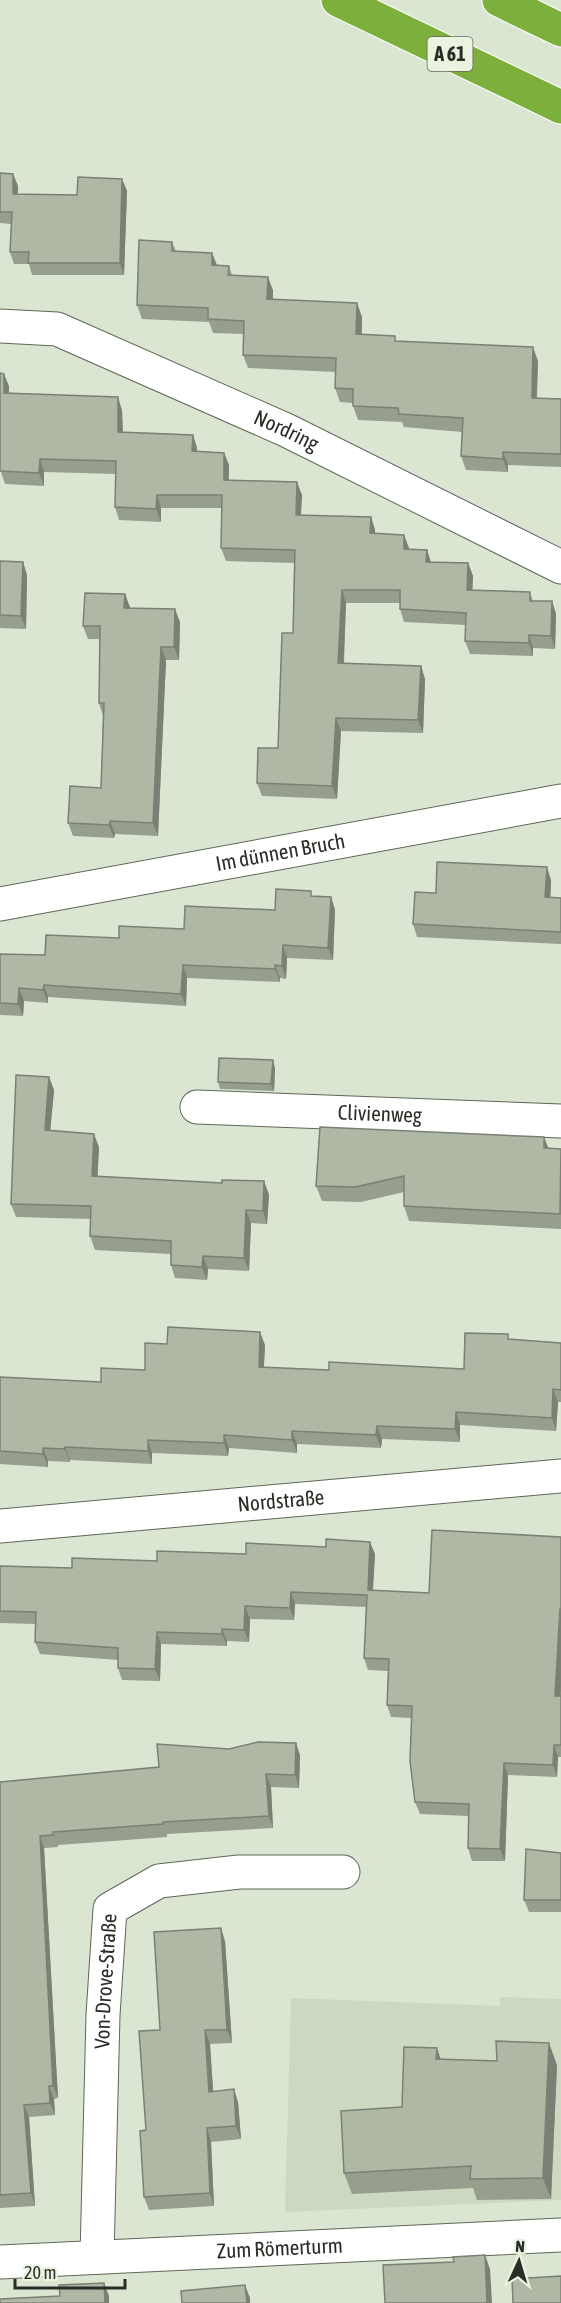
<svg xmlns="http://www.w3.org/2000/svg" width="561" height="2303" viewBox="0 0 561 2303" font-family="'Asap Condensed',sans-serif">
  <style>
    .built { fill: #ccd9c0 }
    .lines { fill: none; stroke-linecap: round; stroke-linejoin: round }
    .minor-casing { stroke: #5f6757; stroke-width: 35 }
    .highway-casing { stroke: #fff; stroke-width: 35 }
    .minor { stroke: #fff; stroke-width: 33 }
    .highway { stroke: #7caf3b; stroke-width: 33 }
    .wall { fill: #969e8e }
    .shaded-wall { fill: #7a8174 }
    .building { fill: #aeb8a5; stroke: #7a8174; stroke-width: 1.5 }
    .labels { text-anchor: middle; stroke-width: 5; stroke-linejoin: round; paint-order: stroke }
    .shield { fill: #e9f3df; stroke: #63685e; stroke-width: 1.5 }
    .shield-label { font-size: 20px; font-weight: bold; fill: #292d26 }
    .street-label { font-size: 21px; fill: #292d26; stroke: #e9f3df }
  </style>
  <rect width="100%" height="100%" fill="#dbe6d2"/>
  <polygon class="built" points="500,1997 561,1999 561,2200 285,2212 291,1998 500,2006"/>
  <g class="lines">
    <g class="minor-casing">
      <g id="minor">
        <path id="s1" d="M0,326L57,329L286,430L561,567"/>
        <path id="s2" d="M0,904L561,801"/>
        <path id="s3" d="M197,1107L561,1121"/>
        <path id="s4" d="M0,1526L561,1476"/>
        <path id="s5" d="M97,2257L103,2015L110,1909L159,1881L239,1872H343"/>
        <path id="s6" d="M0,2262L561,2235"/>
      </g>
    </g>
    <g class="highway-casing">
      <g id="highway">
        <polyline points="338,0 561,107"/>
        <polyline points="499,0 561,30"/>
      </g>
    </g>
    <use href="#minor" class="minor"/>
    <use href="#highway" class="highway"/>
  </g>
  <g class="wall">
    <polygon points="0,173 13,174 18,186 18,194 77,195 122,179 127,191 124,275 32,275 29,264 14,264 10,252 11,224 0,223"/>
    <polygon points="172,242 176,251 212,253 217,265 229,266 232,275 273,290 273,299 362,317 362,335 397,341 538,361 537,398 561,399 561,467 508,465 508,472 466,470 461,456 462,432 404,427 402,422 358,420 353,406 353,403 340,402 335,388 336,372 248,368 243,355 244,334 213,333 209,322 142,319 137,305"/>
    <polygon points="0,373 9,386 9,394 122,410 123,432 193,435 197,448 197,452 224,453 229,465 229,480 302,495 301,515 371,517 375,530 375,533 404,535 409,549 427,550 431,562 468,563 473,576 472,590 530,592 533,601 552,601 556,614 555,649 533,648 533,656 470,654 465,641 466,625 404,622 400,609 400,603 346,603 344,664 421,666 425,679 423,733 341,731 337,799 262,796 257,783 278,748 293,633 294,563 226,561 221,548 222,508 161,508 161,522 119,520 115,507 116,474 44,472 44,486 5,484 0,469"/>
    <polygon points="0,561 23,562 27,575 26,629 0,628"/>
    <polygon points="125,594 129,608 180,622 179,660 166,660 158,836 115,834 114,838 73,836 68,823 101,788 103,716 99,703 100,639 88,639 83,626"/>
    <polygon points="551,880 550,898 561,898 561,944 417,937 413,924 436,893"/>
    <polygon points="312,896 331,897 335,910 333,960 287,958 286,979 280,978 280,982 187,978 186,1006 48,997 48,1003 24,1001 23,1016 0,1015 0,954 45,955 119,938 184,929 275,910"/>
    <polygon points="275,1068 274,1091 220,1089 218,1082"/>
    <polygon points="49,1077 54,1090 50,1131 99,1147 97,1176 222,1183 264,1181 269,1195 267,1224 251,1223 249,1271 208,1269 207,1280 175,1278 171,1265 171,1254 95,1250 90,1236 91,1219 16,1217 11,1204"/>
    <polygon points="548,1148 561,1149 561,1229 409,1221 404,1206 404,1192 361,1202 322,1201 316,1186"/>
    <polygon points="510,1340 561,1343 561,1402 558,1402 556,1431 460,1425 460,1442 382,1439 381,1448 297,1444 297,1453 229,1448 228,1456 152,1453 152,1464 70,1460 70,1462 48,1461 48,1467 0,1464 0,1377 101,1382 145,1370 167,1344 265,1345 264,1367 329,1370 464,1369"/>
    <polygon points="561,1537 561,1757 558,1757 557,1777 508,1775 505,1861 472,1861 468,1848 469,1816 420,1814 415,1802 412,1718 391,1717 387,1705 388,1671 368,1670 364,1658 366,1607 295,1604 294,1620 250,1619 249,1642 227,1641 227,1646 161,1644 160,1681 122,1680 118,1668 118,1660 40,1654 35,1642 36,1624 0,1623 0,1566 72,1568 246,1554 375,1554 373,1590 429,1593"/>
    <polygon points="300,1755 299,1788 271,1787 273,1828 167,1834 167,1837 58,1845 58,1847 44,1848 58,2098 54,2099 55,2115 29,2117 35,2206 0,2208 0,1782"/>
    <polygon points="561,1853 561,1912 529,1912 524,1900"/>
    <polygon points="225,1941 232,2043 210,2044 213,2091 238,2102 241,2139 211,2142 214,2206 149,2210 144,2197 146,2130 160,2030"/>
    <polygon points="441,2060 557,2065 551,2199 477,2200 473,2188 352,2194 344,2173 402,2107"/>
  </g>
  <g class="shaded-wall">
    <polygon points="13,174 18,186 17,206 13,194"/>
    <polygon points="122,179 127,191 124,275 120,263"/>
    <polygon points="212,253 217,266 212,265"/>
    <polygon points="268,277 273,290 272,312 267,299"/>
    <polygon points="357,303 362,317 361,348 356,334"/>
    <polygon points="533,347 538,361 536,411 532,398"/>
    <polygon points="4,374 9,386 8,406 4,393"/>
    <polygon points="118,397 122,410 123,445 118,432"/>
    <polygon points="193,435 197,448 197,464 192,451"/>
    <polygon points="503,452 508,465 508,472 503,459"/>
    <polygon points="224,453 229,465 228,492 224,480"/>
    <polygon points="40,459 44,472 44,486 39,473"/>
    <polygon points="297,482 302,495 300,528 296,515"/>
    <polygon points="157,495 161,508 161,522 156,509"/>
    <polygon points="371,517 375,530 375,546 370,533"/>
    <polygon points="404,535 409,548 408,562 404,549"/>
    <polygon points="427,550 431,563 426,562"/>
    <polygon points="23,562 27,575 26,629 21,616"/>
    <polygon points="468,563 473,576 472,602 467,590"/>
    <polygon points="342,590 346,603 343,676 338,663"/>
    <polygon points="125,594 130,607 129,621 124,608"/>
    <polygon points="552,601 556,614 555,649 551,636"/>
    <polygon points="175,609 180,622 179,660 174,647"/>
    <polygon points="529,635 533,648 533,656 529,643"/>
    <polygon points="161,647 166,660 158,836 153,823"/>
    <polygon points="421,666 425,679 423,733 418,720"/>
    <polygon points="336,718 341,731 337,799 332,786"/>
    <polygon points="110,821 115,834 114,838 109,825"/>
    <polygon points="547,867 551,880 550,910 545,897"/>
    <polygon points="331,897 335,910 333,960 328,948"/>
    <polygon points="283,945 287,958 286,979 282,966"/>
    <polygon points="183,965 187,978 186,1006 181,994"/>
    <polygon points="275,965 280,978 280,982 275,969"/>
    <polygon points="44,985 48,997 48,1003 43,990"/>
    <polygon points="19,988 24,1001 23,1016 18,1004"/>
    <polygon points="273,1060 275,1068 274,1091 271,1084"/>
    <polygon points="49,1077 54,1090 49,1144 45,1130"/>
    <polygon points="94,1134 99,1147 97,1189 92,1176"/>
    <polygon points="544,1137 550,1152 544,1148"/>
    <polygon points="264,1181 269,1195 267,1224 263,1211"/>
    <polygon points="246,1210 251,1223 249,1271 244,1258"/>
    <polygon points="203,1256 208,1269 207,1280 202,1267"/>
    <polygon points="260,1332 265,1345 263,1380 259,1367"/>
    <polygon points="553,1389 558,1402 556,1431 552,1418"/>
    <polygon points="456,1412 460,1425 460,1442 455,1429"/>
    <polygon points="377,1426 382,1439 381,1448 376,1435"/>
    <polygon points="292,1431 297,1444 297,1453 292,1440"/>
    <polygon points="224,1435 229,1448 228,1456 224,1443"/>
    <polygon points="148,1440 152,1453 152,1464 148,1451"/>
    <polygon points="65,1447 70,1460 70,1462 65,1449"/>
    <polygon points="43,1448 48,1461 48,1467 43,1454"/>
    <polygon points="370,1542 375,1554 372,1602 368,1590"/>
    <polygon points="291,1592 295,1604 294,1620 290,1608"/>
    <polygon points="245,1606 250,1619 249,1642 244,1630"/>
    <polygon points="560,1609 561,1612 561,1685 560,1708 555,1696"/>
    <polygon points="222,1629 227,1641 227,1646 222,1634"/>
    <polygon points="157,1632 161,1644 160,1681 155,1669"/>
    <polygon points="296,1743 300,1755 299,1788 295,1775"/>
    <polygon points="554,1745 558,1757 557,1777 553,1765"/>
    <polygon points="504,1763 508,1775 505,1861 500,1849"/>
    <polygon points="266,1774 271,1787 273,1828 269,1816"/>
    <polygon points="40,1836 44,1848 58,2098 53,2086"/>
    <polygon points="221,1928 225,1941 232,2043 227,2030"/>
    <polygon points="205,2030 210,2044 214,2105 209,2092"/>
    <polygon points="549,2043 557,2065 551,2199 543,2178"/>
    <polygon points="437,2048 444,2069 436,2059"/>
    <polygon points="49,2086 54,2099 55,2115 50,2103"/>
    <polygon points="234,2089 238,2102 241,2139 236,2126"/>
    <polygon points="24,2105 29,2117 35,2206 31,2193"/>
    <polygon points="207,2128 211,2142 214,2206 210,2193"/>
    <polygon points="485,2255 490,2269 492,2303 487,2303"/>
    <polygon points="104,2283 109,2296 109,2303 105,2303"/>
    <polygon points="245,2285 250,2298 250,2303 247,2303"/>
  </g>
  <g class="building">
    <polygon points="0,173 13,174 13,194 77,195 78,177 122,179 120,263 28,263 29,252 10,252 12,212 0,212"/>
    <polygon points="139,240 172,242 172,251 212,253 212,265 229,266 228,275 268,277 267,299 357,303 356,334 395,336 395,341 533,347 532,398 561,399 561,454 503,452 503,459 461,456 463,418 399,414 398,408 353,406 353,389 335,388 336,358 243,355 244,321 208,319 208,308 137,305"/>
    <polygon points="0,373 4,374 4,393 118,397 118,432 193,435 192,451 224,453 224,480 297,482 296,515 371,517 370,533 404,535 404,549 427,550 426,562 468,563 467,590 530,592 530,601 552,601 551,636 529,635 529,643 465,641 466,613 400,609 400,590 342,590 338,663 421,666 418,720 336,718 332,786 257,783 258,748 278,748 282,633 293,633 295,550 221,548 222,495 157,495 156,509 115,507 116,461 40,459 39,473 0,471"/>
    <polygon points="0,561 23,562 21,616 0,615"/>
    <polygon points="85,593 125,594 124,608 175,609 174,647 161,647 153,823 110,821 109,825 68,823 70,786 101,788 104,703 99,703 100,626 83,626"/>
    <polygon points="437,862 547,867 545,897 561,898 561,932 413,924 415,892 436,893"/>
    <polygon points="276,889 311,891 311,896 331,897 328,948 283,945 282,966 275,965 275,969 183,965 181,994 44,985 43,990 19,988 18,1004 0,1003 0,954 45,955 46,935 119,938 119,926 184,929 185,906 275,910"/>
    <polygon points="219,1058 273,1060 271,1084 218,1082"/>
    <polygon points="16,1075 49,1077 45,1130 94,1134 92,1176 222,1183 222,1180 264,1181 263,1211 246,1210 244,1258 203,1256 202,1267 171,1265 171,1241 90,1236 91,1206 11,1204"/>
    <polygon points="320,1127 544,1137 544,1148 561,1149 560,1214 404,1206 404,1176 355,1187 316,1186"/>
    <polygon points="168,1327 260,1332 259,1367 329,1370 329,1362 464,1369 465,1333 508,1334 508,1339 561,1343 561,1390 553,1389 552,1418 456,1412 455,1429 377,1426 376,1435 292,1431 292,1440 224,1435 224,1443 148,1440 148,1451 65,1447 65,1449 43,1448 43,1454 0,1451 0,1377 101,1382 101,1368 145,1370 145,1343 167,1344"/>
    <polygon points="432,1530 561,1537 561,1609 560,1609 555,1696 561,1696 561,1745 554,1745 553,1765 504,1763 500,1849 468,1848 469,1804 415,1802 410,1761 412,1706 387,1705 389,1659 364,1658 367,1595 291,1592 290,1608 245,1606 244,1630 222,1629 222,1634 157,1632 155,1669 118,1668 118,1648 35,1642 36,1612 0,1611 0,1566 72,1568 72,1558 157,1561 157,1551 246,1554 246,1543 326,1547 326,1539 370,1542 368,1590 429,1593"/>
    <polygon points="258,1742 296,1743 295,1775 266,1774 269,1816 163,1822 163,1824 53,1832 53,1835 40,1836 53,2086 49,2086 50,2103 24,2105 31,2193 0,2195 0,1782 159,1767 157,1744 229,1749"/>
    <polygon points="526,1849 561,1853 561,1900 524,1900"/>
    <polygon points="221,1928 227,2030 205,2030 209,2092 234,2089 236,2126 207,2128 210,2193 144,2197 140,2131 146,2130 139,2031 160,2030 154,1932"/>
    <polygon points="496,2041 549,2043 543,2178 470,2179 471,2166 344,2173 341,2111 402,2107 404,2047 437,2048 436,2059 497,2061"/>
    <polygon points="485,2255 487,2303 385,2303 383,2265 454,2262 453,2257"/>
    <polygon points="561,2276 561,2303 513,2303 512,2279"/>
    <polygon points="104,2283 105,2303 0,2303 0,2299 60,2296 59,2285"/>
    <polygon points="245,2285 247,2303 182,2303 181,2291"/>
  </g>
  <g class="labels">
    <rect class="shield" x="427.5" y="37" width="45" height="34" rx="4.5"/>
    <g class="shield-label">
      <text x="450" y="61">A 61</text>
    </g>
    <g class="street-label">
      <text dy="7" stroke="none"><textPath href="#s1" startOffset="308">Nordring</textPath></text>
      <text dy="7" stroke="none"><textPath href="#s2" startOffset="285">Im dünnen Bruch</textPath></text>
      <text dy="7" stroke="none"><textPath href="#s3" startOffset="183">Clivienweg</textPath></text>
      <text dy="7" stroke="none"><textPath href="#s4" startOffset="282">Nordstraße</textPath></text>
      <text dy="7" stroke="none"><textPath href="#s5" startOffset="276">Von-Drove-Straße</textPath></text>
      <text dy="7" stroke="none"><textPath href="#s6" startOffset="280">Zum Römerturm</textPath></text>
    </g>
  </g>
  <g transform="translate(519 2261) rotate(4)" stroke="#e9f3df" stroke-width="4.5" paint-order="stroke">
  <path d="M0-4.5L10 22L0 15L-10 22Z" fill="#292d26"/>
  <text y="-9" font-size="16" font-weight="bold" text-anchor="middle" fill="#292d26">N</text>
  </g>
  <path d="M15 2279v9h110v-9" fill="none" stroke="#292d26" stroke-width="3"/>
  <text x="24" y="2279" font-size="18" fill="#292d26" stroke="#e9f3df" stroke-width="4.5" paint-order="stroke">20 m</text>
</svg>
